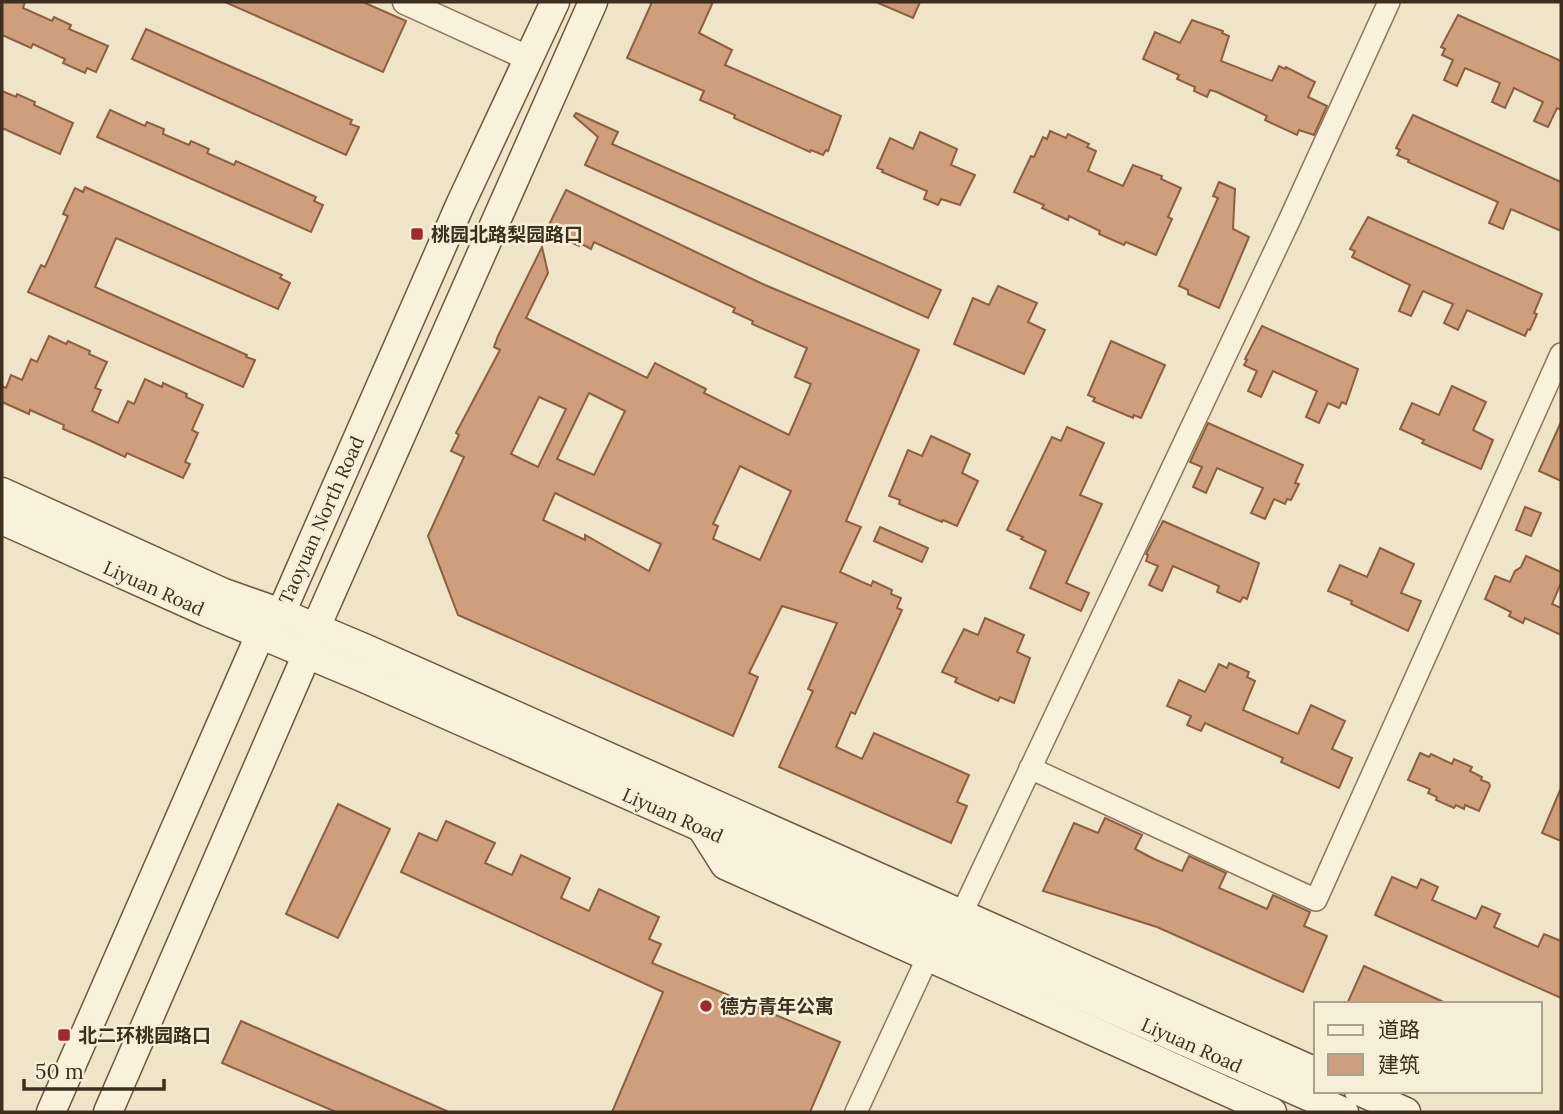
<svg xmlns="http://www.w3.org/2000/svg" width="1563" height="1114" viewBox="0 0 1563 1114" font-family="Lora,'Noto Sans SC',serif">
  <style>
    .building { fill: #cf9f7d; stroke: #8d5f41; stroke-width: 2; fill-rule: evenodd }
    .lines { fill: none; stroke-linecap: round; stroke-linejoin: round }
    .minor-casing { stroke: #8d765c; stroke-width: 24 }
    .tertiary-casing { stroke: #8d765c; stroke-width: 27 }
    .secondary-casing { stroke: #6f573f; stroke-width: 31 }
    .minor { stroke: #faf1dc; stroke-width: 21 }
    .tertiary { stroke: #faf1dc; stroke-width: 24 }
    .secondary { stroke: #faf1dc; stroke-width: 28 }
    .poi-dot { fill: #9e2a2b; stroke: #f7eed8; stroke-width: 2.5 }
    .labels { text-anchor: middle; stroke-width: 5; stroke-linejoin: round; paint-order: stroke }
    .poi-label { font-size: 19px; font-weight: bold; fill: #3d2e20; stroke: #f7eed8; text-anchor: start }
    .street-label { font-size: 19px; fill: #3d2e20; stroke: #f7eed8 }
  </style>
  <rect width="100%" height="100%" fill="#f0e4c8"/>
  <g class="building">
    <polygon points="2,2 25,2 23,8 52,21 54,17 71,25 69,29 108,46 96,72 87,68 85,73 63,63 65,59 33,44 31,48 2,35"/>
    <polygon points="225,2 363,2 406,21 383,72"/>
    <polygon points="652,2 713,2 699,33 732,50 725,65 841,116 828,151 826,150 823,155 811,150 810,152 734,118 735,115 700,100 704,91 627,58"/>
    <polygon points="876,2 920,2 913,18"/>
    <polygon points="1458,15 1561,61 1561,110 1557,108 1548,127 1534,121 1543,102 1514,88 1505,108 1492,102 1500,83 1465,68 1457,86 1444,80 1453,60 1442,55 1445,49 1441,47"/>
    <polygon points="1192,20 1223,31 1222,33 1229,36 1221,61 1272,81 1279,66 1285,69 1286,67 1315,82 1308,97 1327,106 1314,135 1299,130 1297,135 1265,120 1267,116 1217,92 1210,90 1207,97 1194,91 1195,87 1177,79 1179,75 1143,59 1155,32 1180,43"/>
    <polygon points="146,29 352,120 350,124 359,127 346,155 132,59"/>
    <polygon points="2,91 16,97 17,94 35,102 34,105 73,123 60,154 2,128"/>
    <polygon points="110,110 145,126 147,122 164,129 163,134 189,145 191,141 209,149 207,153 234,165 236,161 316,197 314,201 323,205 311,232 97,137"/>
    <polygon points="576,113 618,132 612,144 941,290 928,318 585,165 598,137 574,116"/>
    <polygon points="1413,115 1561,182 1561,231 1511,209 1503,229 1489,223 1498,202 1408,162 1409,160 1397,155 1400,150 1396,148"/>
    <polygon points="1050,131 1066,138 1068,134 1089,144 1087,147 1096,151 1088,171 1123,186 1133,165 1162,176 1161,179 1181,188 1168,217 1172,219 1156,255 1126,242 1124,245 1099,234 1100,231 1069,216 1068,220 1042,208 1044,205 1014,192 1031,156 1034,157 1043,137 1047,139"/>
    <polygon points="920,132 957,149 951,165 975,175 960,205 941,199 938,205 924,199 927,191 882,172 883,170 877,168 890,138 913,149"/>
    <polygon points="1219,182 1235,189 1233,229 1249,237 1219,308 1188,294 1188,290 1179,286 1218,198 1213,196"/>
    <polygon points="85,187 282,275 280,278 290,283 278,309 116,238 95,287 247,355 246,357 255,360 243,387 28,292 41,265 45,267 68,216 63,214 75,188 83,192"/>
    <path d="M566,190L765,285L919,350L846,521L861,527L840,572L871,586L873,581L892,590L891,594L901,598L897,608L902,610L855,714L851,712L836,747L862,759L874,733L969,775L957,802L967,806L951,843L779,767L813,691L808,689L837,623L782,606L749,673L758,677L733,736L458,615L428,536L464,457L451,451L459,435L456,433L500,350L494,347L498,336L542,247L548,273L526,318L647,378L655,363L706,389L704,393L789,435L811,384L795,377L807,348L752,324L753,321L733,312L735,308L594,242L591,249L580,243L579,246L546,231ZM589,393L625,411L594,475L557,459ZM539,397L566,409L538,467L511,454ZM740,466L791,491L760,560L713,539L718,526L713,524ZM555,493L661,544L649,571L585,535V540L543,520Z"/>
    <polygon points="1368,217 1542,294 1534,313 1537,314 1530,330 1528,329 1525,336 1467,310 1458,330 1444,323 1453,304 1423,291 1411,316 1399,311 1410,285 1352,257 1355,251 1350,249"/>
    <polygon points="998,286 1037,303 1028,322 1045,330 1024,374 954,344 973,298 989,305"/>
    <polygon points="1262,326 1358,369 1346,404 1342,402 1339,408 1328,403 1319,423 1306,417 1317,391 1273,371 1261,397 1248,391 1257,371 1244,365 1247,360 1245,359"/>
    <polygon points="49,336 66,344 68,341 90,351 89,354 107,362 95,388 101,390 92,411 118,423 128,401 134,404 145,379 162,387 163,383 187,394 186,397 203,405 192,430 198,433 185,462 190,464 183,478 127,453 125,457 91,441 63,429 64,425 30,410 29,414 2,402 2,386 6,388 11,375 22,380 31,359 37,362"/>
    <polygon points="1111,341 1165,365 1141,418 1134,415 1133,418 1093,401 1095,398 1088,395"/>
    <polygon points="1452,386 1486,402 1473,430 1493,440 1481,469 1422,443 1424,440 1400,429 1412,403 1439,415"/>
    <polygon points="1561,422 1561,481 1539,471"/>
    <polygon points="1208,423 1303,465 1295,483 1299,484 1291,500 1287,499 1285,504 1274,499 1265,519 1251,513 1263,488 1217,468 1206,493 1193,487 1202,467 1190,462"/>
    <polygon points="1067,427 1104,443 1080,495 1102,504 1066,583 1089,593 1081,611 1030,588 1046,551 1021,539 1023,537 1007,530 1052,437 1061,441"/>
    <polygon points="931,436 970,454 962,473 978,481 957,526 943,520 942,522 899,504 900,500 889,496 908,450 922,456"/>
    <polygon points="1525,507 1541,513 1531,536 1516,530"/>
    <polygon points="1163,521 1259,563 1247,599 1243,597 1240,602 1217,592 1219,586 1173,566 1162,591 1149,585 1158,566 1146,561 1148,555 1146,554"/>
    <polygon points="880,527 928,548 922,562 874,541"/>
    <polygon points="1380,548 1414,564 1401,593 1421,601 1408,631 1351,604 1352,601 1328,591 1340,565 1367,577"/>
    <polygon points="1526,556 1561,572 1561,583 1552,604 1561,608 1561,635 1525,618 1523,623 1509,616 1511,612 1485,599 1495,576 1510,582 1515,571 1521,567"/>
    <polygon points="985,618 1024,635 1017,652 1030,658 1014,703 1000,697 998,701 955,682 957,678 942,672 964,629 978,635"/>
    <polygon points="1229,663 1249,672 1247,677 1255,681 1243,710 1298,734 1311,705 1345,721 1332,749 1352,758 1339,788 1281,762 1283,758 1205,723 1201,731 1187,725 1191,716 1167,706 1179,680 1205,692 1219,664 1227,668"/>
    <polygon points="1420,753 1429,757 1431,754 1452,764 1454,759 1472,767 1470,771 1482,777 1481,780 1489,783 1490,786 1479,811 1465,805 1464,809 1456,805 1454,808 1436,800 1437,797 1428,793 1430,789 1408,780"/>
    <polygon points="1561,788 1561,841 1542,833"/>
    <polygon points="338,804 390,829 338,938 286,914"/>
    <polygon points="1105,818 1142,835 1135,849 1154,859 1182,871 1189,856 1226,873 1219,888 1267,909 1273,895 1310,912 1304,926 1327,936 1303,992 1157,927 1043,891 1074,823 1098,833"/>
    <polygon points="446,821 495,843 485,863 512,875 521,855 570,878 561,898 589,911 599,889 659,917 649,939 661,944 652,963 840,1042 810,1112 612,1112 663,992 401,872 419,833 437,841"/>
    <polygon points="1392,877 1417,888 1421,879 1438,887 1432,900 1476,919 1482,906 1500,914 1494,927 1538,947 1544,934 1561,941 1561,998 1375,915"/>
    <polygon points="1364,966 1448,1004 1347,1004"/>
    <polygon points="241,1021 449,1112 336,1112 222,1063"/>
  </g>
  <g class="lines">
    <g class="minor-casing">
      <g id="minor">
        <polyline points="1030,768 1316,900 1561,354"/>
        <polyline points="856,1112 939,933 962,913 1289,221 1389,2"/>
      </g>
    </g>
    <g class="tertiary-casing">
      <polyline id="tertiary" points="405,2 530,59"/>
    </g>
    <g class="secondary-casing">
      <g id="secondary">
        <polyline points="2,492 224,593 281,613 364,648 1316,1072"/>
        <polyline points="2,520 207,612 364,678 1344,1112"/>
        <polyline points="701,827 725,865 1272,1112"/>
        <polyline points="1359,1091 1406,1112"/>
        <polyline points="51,1112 260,635 281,613 460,205 555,2"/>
        <polyline points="108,1112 307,654 316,627 593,2"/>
      </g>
    </g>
    <use href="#minor" class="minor"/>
    <use href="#tertiary" class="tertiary"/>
    <use href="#secondary" class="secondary"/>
  </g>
  <g class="poi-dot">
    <rect x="410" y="227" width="14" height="14" rx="3.5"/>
    <circle cx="706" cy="1006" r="7"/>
    <rect x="57" y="1028" width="14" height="14" rx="3.5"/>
  </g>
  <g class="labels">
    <g class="poi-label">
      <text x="431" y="241">桃园北路梨园路口</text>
      <text x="720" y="1013">德方青年公寓</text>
      <text x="78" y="1042">北二环桃园路口</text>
    </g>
    <g class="street-label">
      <text transform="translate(321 520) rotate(-66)" y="7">Taoyuan North Road</text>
      <text transform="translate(154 588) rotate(24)" y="7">Liyuan Road</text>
      <text transform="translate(673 815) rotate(24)" y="7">Liyuan Road</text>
      <text transform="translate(1192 1045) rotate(24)" y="7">Liyuan Road</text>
    </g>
  </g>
  <rect width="1563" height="1114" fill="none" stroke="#3d2e20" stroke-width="7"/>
  <rect x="1314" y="1002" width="228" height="91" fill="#f7eed8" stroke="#ada18e" stroke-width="2"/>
  <rect x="1328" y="1025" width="35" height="10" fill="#faf1dc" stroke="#ada18e" stroke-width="2"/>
  <text x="1378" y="1037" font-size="21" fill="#3d2e20">道路</text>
  <rect x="1328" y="1054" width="35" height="21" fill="#cf9f7d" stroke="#ada18e" stroke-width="2"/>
  <text x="1378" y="1072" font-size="21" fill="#3d2e20">建筑</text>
  <path d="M24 1079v10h140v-10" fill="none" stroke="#3d2e20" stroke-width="3.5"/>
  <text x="35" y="1079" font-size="21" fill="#3d2e20" stroke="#f7eed8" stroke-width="5" paint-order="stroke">50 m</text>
</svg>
